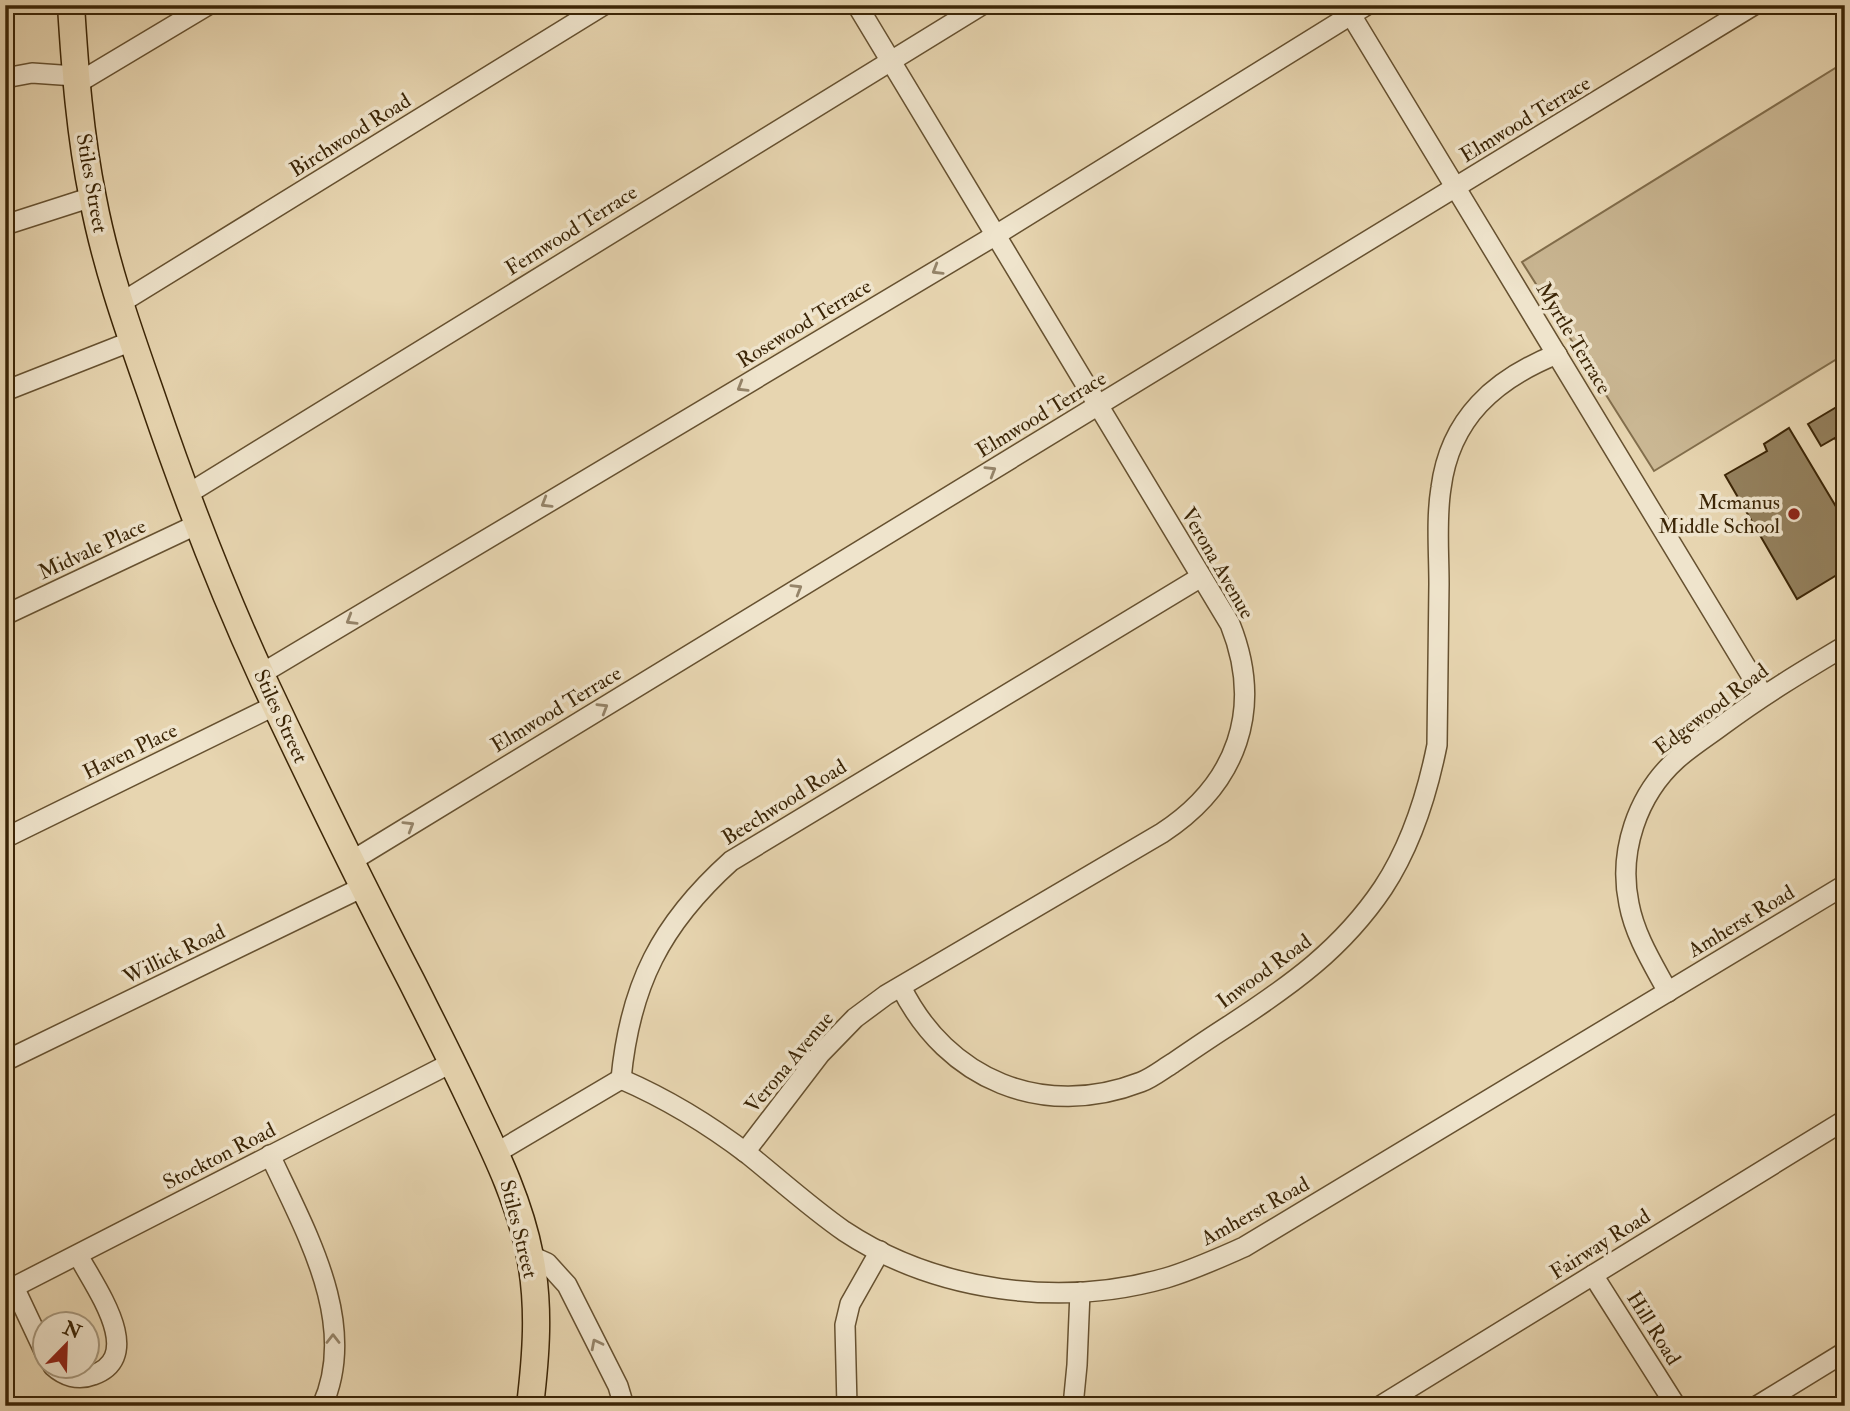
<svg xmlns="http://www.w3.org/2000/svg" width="1850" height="1411" viewBox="0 0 1850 1411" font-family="'IM FELL Double Pica',serif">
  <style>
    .green { fill: #cab793; stroke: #826e4c; stroke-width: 2 }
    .building { fill: #94815e; stroke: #3b2506; stroke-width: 2 }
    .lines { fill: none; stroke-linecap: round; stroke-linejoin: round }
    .minor-casing { stroke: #665130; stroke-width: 22 }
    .major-casing { stroke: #3b2506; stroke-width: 29 }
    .minor { stroke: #efe4cc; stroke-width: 19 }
    .major { stroke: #e7d5b0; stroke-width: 26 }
    .oneway { stroke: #958469 }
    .poi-dot { fill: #8f2418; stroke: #efe4cc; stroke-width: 2.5 }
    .labels { text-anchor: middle; stroke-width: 7; stroke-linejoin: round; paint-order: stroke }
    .street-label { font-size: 21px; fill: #3b2506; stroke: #efe4cc }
    .poi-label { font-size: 21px; fill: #3b2506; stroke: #efe4cc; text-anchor: end }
  </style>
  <rect width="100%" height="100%" fill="#e7d5b0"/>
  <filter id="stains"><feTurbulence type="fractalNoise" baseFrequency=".00286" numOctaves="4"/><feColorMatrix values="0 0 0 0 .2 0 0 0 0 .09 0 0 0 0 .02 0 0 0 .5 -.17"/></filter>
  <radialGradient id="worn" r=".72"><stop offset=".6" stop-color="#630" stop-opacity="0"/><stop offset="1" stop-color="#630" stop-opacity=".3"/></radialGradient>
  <polygon class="green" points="1845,62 1845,354 1654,471 1522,262"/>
  <g class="building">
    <polygon points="1845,402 1845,441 1838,445 1835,438 1821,446 1808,424"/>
    <polygon points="1789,428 1841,515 1845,513 1845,570 1797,599 1725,475 1767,451 1764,444"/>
  </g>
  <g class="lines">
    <g class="minor-casing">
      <g id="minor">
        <polyline points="1345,5 1763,695"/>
        <polyline points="5,78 32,73 75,76"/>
        <polyline points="76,84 208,5"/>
        <polyline points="5,225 92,197"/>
        <polyline points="119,304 604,5"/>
        <polyline points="5,391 132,341"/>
        <polyline points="186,495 982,5"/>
        <polyline points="5,615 198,524"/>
        <polyline points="261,674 996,235 1367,5"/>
        <polyline points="5,838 276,705"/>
        <polyline points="350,862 1754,5"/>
        <path d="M901,987C947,1080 1043,1120 1141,1082C1152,1078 1163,1069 1173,1063C1192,1050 1211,1037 1230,1025C1291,985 1342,949 1383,888C1412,844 1427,795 1437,745C1438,691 1438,638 1439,584C1439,552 1436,519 1441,488C1450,418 1495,379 1557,354"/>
        <path d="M1668,992C1653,964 1635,936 1629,904C1618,852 1637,795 1677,759C1692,746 1708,736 1724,724C1763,695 1803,671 1845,646"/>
        <polyline points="5,1061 363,887"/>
        <path d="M621,1079C665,1098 711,1126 749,1155C780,1180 811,1208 844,1231C936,1292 1060,1308 1166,1278C1193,1270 1219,1258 1244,1247L1845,885"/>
        <path d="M621,1079C630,985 661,924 731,861L1201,577"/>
        <path d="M745,1152L820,1054L855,1018L886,995L1162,833C1237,784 1264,709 1230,624L857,5"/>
        <polyline points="496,1153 621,1079"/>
        <path d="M270,1155C304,1229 360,1323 322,1406"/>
        <polyline points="531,1259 538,1259 547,1263 567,1285 618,1386 624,1406"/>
        <polyline points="1593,1275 1676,1406"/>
        <polyline points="14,1287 46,1355"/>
        <polyline points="5,1289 14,1287 453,1062"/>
        <path d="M53,1366C64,1376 78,1381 93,1375C147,1356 94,1286 78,1255"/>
        <polyline points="847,1406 845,1325 850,1304 880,1251"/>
        <polyline points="1073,1406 1077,1365 1080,1292"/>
        <polyline points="1380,1406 1845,1120"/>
        <polyline points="1757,1406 1845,1352"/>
      </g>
    </g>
    <g class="major-casing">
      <path id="major" d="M71,5C75,70 80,135 93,199C106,268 130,334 153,400C185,494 221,588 263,679C311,781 360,882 412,982C433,1024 455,1067 475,1110C498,1158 520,1204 530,1256C540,1306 536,1356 530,1406"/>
    </g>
    <use href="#minor" class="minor"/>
    <use href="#major" class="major"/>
  </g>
  <defs><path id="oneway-chevron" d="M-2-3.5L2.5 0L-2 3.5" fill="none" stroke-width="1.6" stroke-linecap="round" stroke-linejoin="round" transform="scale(1.75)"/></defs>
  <g class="oneway">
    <use href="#oneway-chevron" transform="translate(937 270) rotate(149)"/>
    <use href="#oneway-chevron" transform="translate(742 387) rotate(149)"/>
    <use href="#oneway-chevron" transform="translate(991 471) rotate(-31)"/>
    <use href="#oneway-chevron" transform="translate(546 503) rotate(149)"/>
    <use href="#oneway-chevron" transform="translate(797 589) rotate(-31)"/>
    <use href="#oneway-chevron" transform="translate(351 620) rotate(149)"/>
    <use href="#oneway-chevron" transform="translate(603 708) rotate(-31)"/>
    <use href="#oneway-chevron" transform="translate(409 826) rotate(-31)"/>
    <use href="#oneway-chevron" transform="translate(333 1339) rotate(-90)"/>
    <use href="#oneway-chevron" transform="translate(596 1344) rotate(-117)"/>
  </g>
  <circle class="poi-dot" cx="1794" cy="514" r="7"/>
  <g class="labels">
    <g class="street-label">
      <text transform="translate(1525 119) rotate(-31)" y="7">Elmwood Terrace</text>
      <text transform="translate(350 135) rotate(-32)" y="7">Birchwood Road</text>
      <text transform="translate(92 183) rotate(80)" y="7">Stiles Street</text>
      <text transform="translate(571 230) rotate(-32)" y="7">Fernwood Terrace</text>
      <text transform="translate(804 323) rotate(-31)" y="7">Rosewood Terrace</text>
      <text transform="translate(1574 338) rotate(59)" y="7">Myrtle Terrace</text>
      <text transform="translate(1041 414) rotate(-31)" y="7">Elmwood Terrace</text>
      <text transform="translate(92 549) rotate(-25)" y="7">Midvale Place</text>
      <text transform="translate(1218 563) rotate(60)" y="7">Verona Avenue</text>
      <text transform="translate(556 709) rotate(-31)" y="7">Elmwood Terrace</text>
      <text transform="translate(1711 709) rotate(-37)" y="7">Edgewood Road</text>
      <text transform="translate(281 716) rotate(65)" y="7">Stiles Street</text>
      <text transform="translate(130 751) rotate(-26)" y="7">Haven Place</text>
      <text transform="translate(784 802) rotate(-32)" y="7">Beechwood Road</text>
      <text transform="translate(1741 921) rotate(-31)" y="7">Amherst Road</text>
      <text transform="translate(174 954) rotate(-26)" y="7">Willick Road</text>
      <text transform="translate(1264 971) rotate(-36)" y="7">Inwood Road</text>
      <text transform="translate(789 1062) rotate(-50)" y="7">Verona Avenue</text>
      <text transform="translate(219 1156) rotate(-27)" y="7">Stockton Road</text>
      <text transform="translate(1255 1211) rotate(-29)" y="7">Amherst Road</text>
      <text transform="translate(519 1229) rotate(76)" y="7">Stiles Street</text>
      <text transform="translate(1600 1244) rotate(-32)" y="7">Fairway Road</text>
      <text transform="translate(1654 1328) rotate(58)" y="7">Hill Road</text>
    </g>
    <g class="poi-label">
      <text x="1780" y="509">Mcmanus<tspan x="1780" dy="24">Middle School</tspan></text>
    </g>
  </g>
  <rect width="1850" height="1411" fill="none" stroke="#e7d5b0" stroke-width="28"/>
  <rect x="7" y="7" width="1836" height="1397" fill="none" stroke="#3b2506" stroke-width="3.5"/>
  <rect x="14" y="14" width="1822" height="1383" fill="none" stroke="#3b2506" stroke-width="2"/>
  <g transform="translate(66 1345) rotate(23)"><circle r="33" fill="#efe4cc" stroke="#a7987d" stroke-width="2"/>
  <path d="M0-5L12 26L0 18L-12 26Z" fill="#8f2418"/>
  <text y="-10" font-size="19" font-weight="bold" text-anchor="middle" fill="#3b2506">N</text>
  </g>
  <rect width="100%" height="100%" filter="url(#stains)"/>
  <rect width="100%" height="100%" fill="url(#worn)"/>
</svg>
